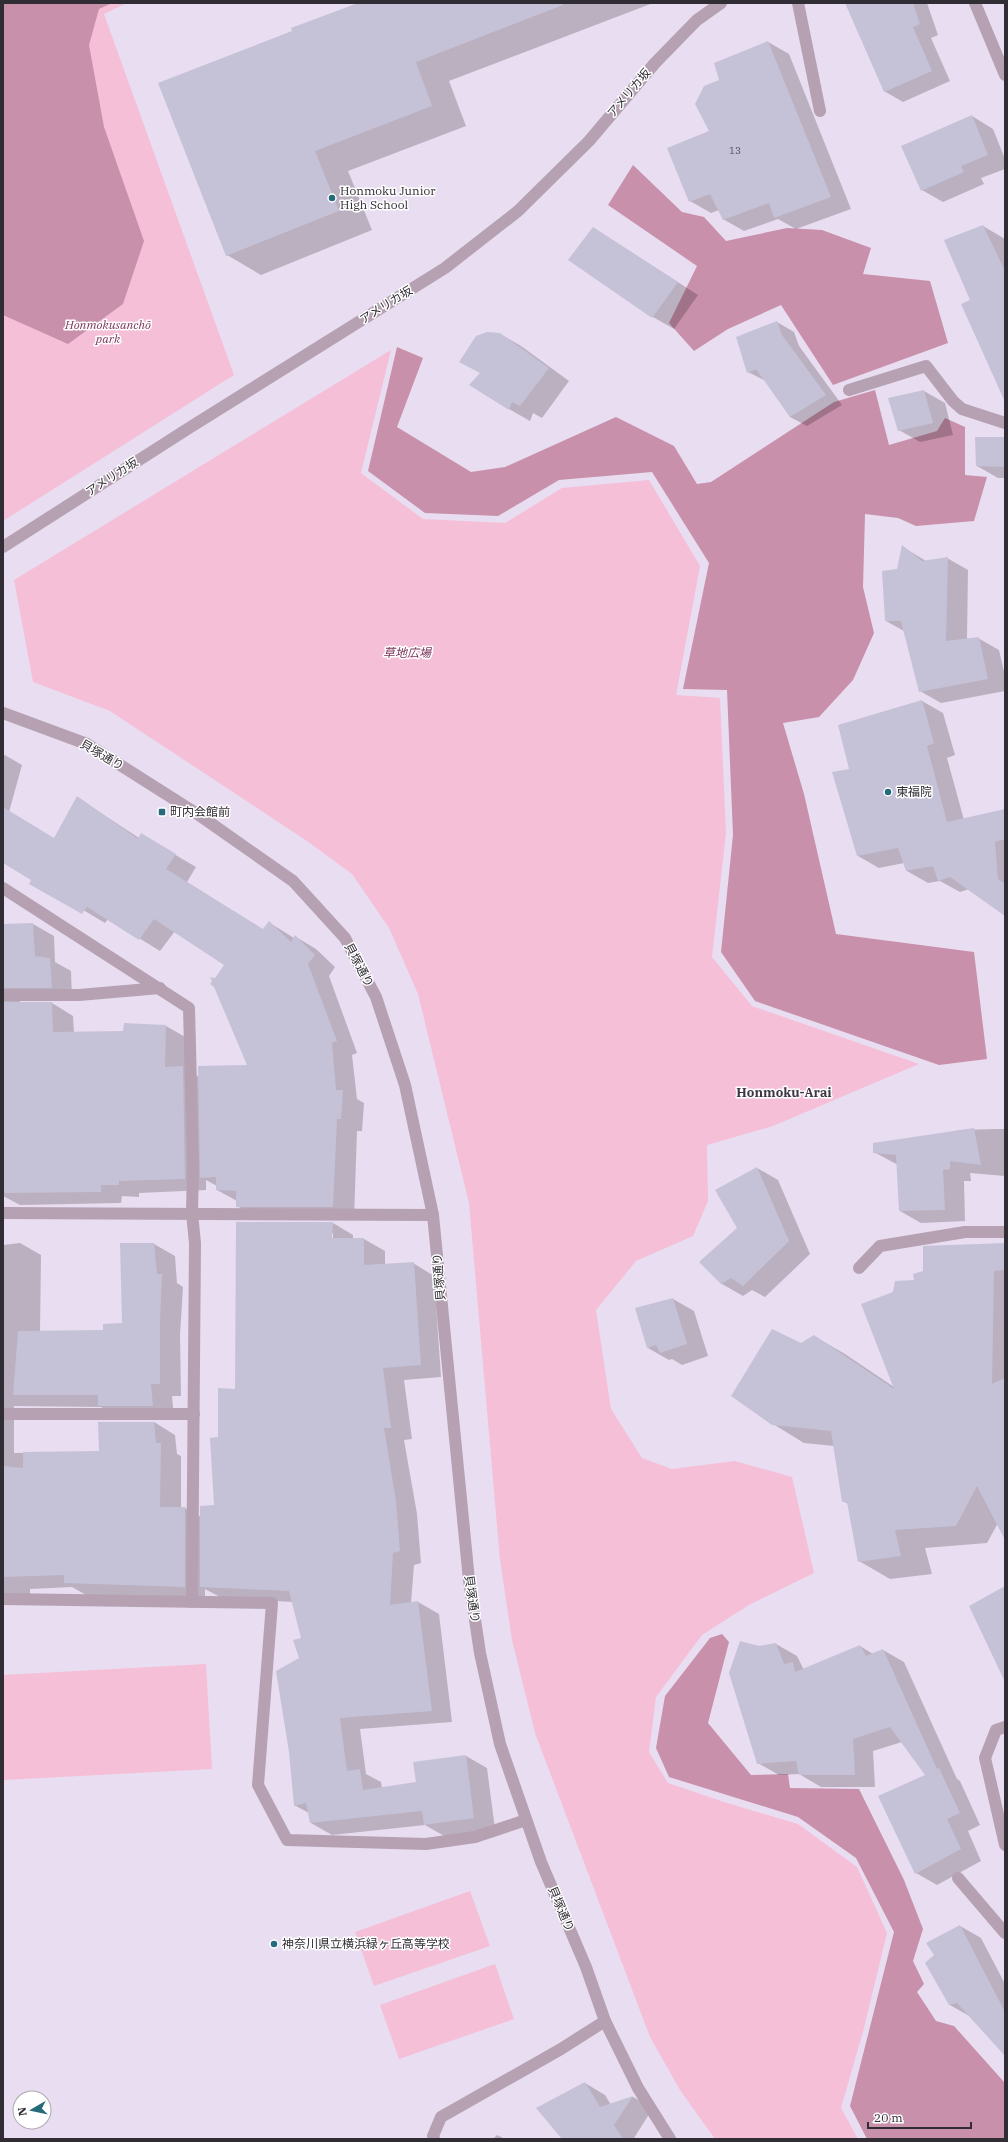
<svg xmlns="http://www.w3.org/2000/svg" width="1008" height="2142" viewBox="0 0 1008 2142" font-family="'IBM Plex Serif','Noto Sans JP',serif">
  <style>
    .green { fill: #f5bfd8 }
    .forest { fill: #c890aa }
    .shadow { fill: #0003; fill-rule: evenodd }
    .building { fill: #c5c2d7 }
    .lines { fill: none; stroke-linecap: round; stroke-linejoin: round }
    .service { stroke: #b5a1b2; stroke-width: 12 }
    .minor { stroke: #b5a1b2; stroke-width: 12 }
    .tertiary { stroke: #b5a1b2; stroke-width: 12 }
    .poi-dot { fill: #256b7a; stroke: #fff; stroke-width: 1.5 }
    .labels { text-anchor: middle; stroke-width: 3; stroke-linejoin: round; paint-order: stroke }
    .number-label { font-size: 10px; fill: #56525e }
    .street-label { font-size: 12px; fill: #312d35; stroke: #fff }
    .poi-label { font-size: 12px; fill: #312d35; stroke: #fff; text-anchor: start }
    .park-label { font-size: 12px; font-style: italic; fill: #7c365b; stroke: #fff }
    .neighbourhood-label { font-size: 13px; font-weight: bold; fill: #3f3645; stroke: #fff }
  </style>
  <rect width="100%" height="100%" fill="#e9ddf1"/>
  <g class="green">
    <polygon points="3,3 127,3 104,14 234,375 3,521"/>
    <polygon points="391,350 361,473 423,519 505,523 562,488 649,480 700,566 676,695 720,698 726,833 712,957 752,1006 919,1064 773,1126 707,1145 708,1201 693,1236 636,1261 596,1310 611,1409 642,1458 672,1469 735,1461 792,1477 814,1573 749,1605 702,1635 656,1697 649,1752 668,1783 724,1802 798,1824 857,1867 887,1933 864,2028 841,2108 858,2139 715,2139 680,2090 650,2037 535,1733 512,1640 500,1560 469,1203 418,994 389,928 352,874 307,841 110,711 33,682 14,580"/>
    <polygon points="206,1664 212,1769 4,1780 3,1675"/>
    <polygon points="470,1891 490,1946 374,1986 355,1932"/>
    <polygon points="495,1964 514,2019 399,2059 380,2005"/>
  </g>
  <g class="forest">
    <polygon points="3,3 112,3 99,9 89,45 104,127 144,241 123,304 68,344 3,315"/>
    <polygon points="633,165 682,212 704,217 726,241 787,228 822,230 871,248 863,274 930,281 948,343 833,385 781,305 728,329 694,351 669,323 697,266 608,205"/>
    <polygon points="397,347 423,358 397,427 471,472 505,467 616,417 674,446 697,484 711,482 834,402 875,390 889,445 937,431 945,418 965,427 965,475 987,477 974,521 916,526 898,518 865,514 863,587 874,633 853,680 819,717 783,723 804,794 836,934 974,952 987,1059 939,1065 755,1001 721,952 733,835 727,690 683,689 709,563 652,472 559,480 498,516 425,513 368,471"/>
    <polygon points="722,1634 729,1642 708,1723 751,1775 788,1774 790,1788 859,1789 904,1880 923,1929 913,1961 924,1984 917,1992 936,2021 954,2026 1005,2083 1005,2139 867,2139 850,2106 894,1932 856,1858 798,1817 669,1777 656,1748 665,1696 710,1638"/>
  </g>
  <g class="shadow">
    <polygon points="361,3 653,3 449,81 466,126 348,171 372,230 261,275 227,255 293,31"/>
    <polygon points="856,3 927,3 938,35 931,38 950,81 903,102 884,91"/>
    <polygon points="768,42 789,54 851,209 796,229 778,219 744,231 723,219 719,210 711,213 690,201 710,132 720,81"/>
    <polygon points="972,116 993,129 1005,159 1005,169 981,178 984,184 943,202 922,190"/>
    <polygon points="983,226 1005,239 1005,397 971,300 945,241"/>
    <polygon points="593,228 698,295 674,329 653,317 570,260"/>
    <polygon points="777,322 794,332 799,346 842,405 807,426 790,417 766,381 748,372"/>
    <polygon points="500,334 521,346 569,381 542,418 533,413 530,421 509,409 481,373"/>
    <polygon points="924,391 945,403 953,435 920,442 899,430"/>
    <polygon points="1005,438 1005,478 998,478 977,466"/>
    <polygon points="903,547 926,561 947,558 968,570 967,639 978,638 999,650 1005,676 1005,691 941,703 920,691 904,631 886,621"/>
    <polygon points="922,701 943,713 955,755 947,758 964,820 1005,810 1005,915 969,889 960,892 940,881 928,883 907,871 904,863 879,868 858,856 850,770"/>
    <polygon points="3,754 22,765 9,812 54,839 78,798 139,838 162,847 196,867 187,882 263,930 270,923 294,938 296,937 316,949 335,967 329,976 357,1053 352,1055 357,1099 364,1103 362,1131 357,1131 354,1219 258,1218 237,1206 237,1201 217,1190 217,1186 206,1180 206,1190 139,1193 139,1197 122,1196 121,1203 20,1205 3,1196 3,925 33,924 54,936 55,962 71,971 72,999 24,999 18,1003 52,1003 73,1016 74,1033 124,1032 125,1024 166,1026 187,1038 186,1069 199,1077 248,1066 215,979 226,965 175,931 160,951 108,919 105,923 3,862"/>
    <polygon points="996,1129 1005,1129 1005,1176 970,1173 971,1181 964,1181 965,1221 921,1223 900,1211 898,1165 874,1152 960,1130"/>
    <polygon points="757,1168 778,1180 810,1254 765,1297 752,1290 743,1296 722,1284 700,1262 738,1228"/>
    <path d="M333,1223L353,1235V1239H364L385,1251V1265L413,1263L434,1276L441,1377L404,1380L412,1439L404,1440L417,1514L421,1563L414,1565L411,1603L418,1602L439,1614L452,1722L360,1729L366,1774L381,1782L382,1788L418,1783L466,1756L487,1768L495,1829L446,1837L425,1825L332,1835L311,1823L309,1813L294,1805L302,1639L293,1602L222,1598L205,1589V1598L86,1595L72,1587L30,1589V1594L3,1595V1245L20,1243L41,1255L40,1332L103,1331L123,1324L121,1244H154L175,1256L177,1283L183,1287L180,1335L181,1396H172L174,1418H120L101,1407L14,1406V1453L100,1452L99,1422H154L175,1435L177,1454L181,1456V1508H185L201,1517L215,1506L219,1437L236,1390ZM331,1233H333V1243L331,1242Z"/>
    <polygon points="1005,1244 1005,1535 998,1523 987,1543 925,1548 932,1574 890,1579 859,1561 848,1504 843,1501 834,1446 804,1443 773,1424 801,1344 814,1336 845,1354 894,1387 894,1293 915,1280"/>
    <polygon points="673,1299 694,1311 708,1356 682,1365 672,1359 669,1360 648,1348"/>
    <polygon points="776,1644 797,1656 804,1670 860,1646 873,1654 883,1650 904,1662 957,1779 960,1781 980,1825 968,1831 981,1861 937,1885 916,1873 926,1775 902,1742 873,1751 875,1787 821,1787 799,1774 779,1775 758,1763 759,1647"/>
    <polygon points="960,1926 981,1938 1005,1984 1005,2055 971,2017 950,2005 936,1956"/>
    <polygon points="585,2083 605,2095 611,2105 633,2097 653,2108 634,2138 635,2139 563,2139"/>
    <polygon points="497,2135 505,2139 493,2139"/>
  </g>
  <g class="building">
    <polygon points="358,3 563,3 563,5 416,62 432,106 315,151 339,211 226,256 158,83 292,31 291,28"/>
    <polygon points="845,3 913,3 920,24 913,27 932,71 884,92"/>
    <polygon points="768,41 831,197 774,218 769,203 723,220 710,194 689,202 667,148 709,131 695,104 704,86 719,80 714,63"/>
    <polygon points="972,115 988,155 961,166 964,172 921,191 901,146"/>
    <polygon points="983,225 1005,271 1005,402 961,304 970,300 944,240"/>
    <polygon points="593,227 678,282 652,318 568,260"/>
    <polygon points="777,321 782,335 826,395 790,417 756,369 747,373 736,337"/>
    <polygon points="487,332 500,333 549,368 520,406 512,402 509,410 469,385 480,373 459,362 476,336"/>
    <polygon points="924,390 933,423 898,431 888,398"/>
    <polygon points="975,437 1005,437 1005,467 976,466"/>
    <polygon points="902,545 922,561 948,557 946,641 979,637 988,679 919,692 901,621 885,621 882,571 897,569"/>
    <polygon points="922,700 934,743 927,746 947,822 1005,809 1005,839 995,842 998,879 1005,884 1005,916 950,877 938,881 933,866 906,871 898,848 857,856 832,772 849,769 838,725"/>
    <polygon points="77,796 138,839 141,833 176,854 166,869 263,929 269,921 291,942 295,935 315,955 308,964 337,1041 332,1043 336,1090 343,1090 341,1119 337,1119 333,1207 236,1207 236,1191 216,1190 216,1177 200,1178 198,1066 247,1065 214,987 210,984 212,981 210,977 215,978 224,965 154,919 139,940 87,907 82,914 29,884 31,880 3,863 3,807 54,838"/>
    <polygon points="33,923 35,956 50,958 52,988 3,988 3,924"/>
    <polygon points="3,1002 52,1002 53,1032 123,1031 124,1023 166,1025 165,1067 183,1066 185,1179 119,1181 119,1185 101,1185 101,1192 3,1193"/>
    <polygon points="974,1128 981,1165 950,1161 950,1169 943,1170 945,1210 899,1211 896,1155 873,1153 873,1143"/>
    <polygon points="757,1167 789,1241 743,1286 731,1278 721,1284 699,1262 737,1228 715,1190"/>
    <polygon points="236,1222 333,1222 332,1238 364,1238 364,1265 414,1262 421,1365 383,1368 391,1428 384,1428 396,1501 400,1551 393,1553 390,1605 418,1601 432,1711 340,1718 347,1771 360,1769 363,1790 416,1782 413,1762 466,1755 474,1818 424,1825 422,1811 310,1823 306,1803 294,1806 289,1752 276,1671 299,1658 293,1640 301,1638 289,1591 200,1587 200,1506 214,1505 210,1438 218,1437 218,1388 235,1389"/>
    <polygon points="120,1243 154,1243 157,1274 162,1274 160,1322 160,1384 151,1384 153,1406 98,1406 98,1395 13,1395 18,1331 103,1330 103,1324 122,1323"/>
    <polygon points="1005,1243 1005,1270 994,1271 992,1384 1005,1378 1005,1540 977,1486 956,1526 895,1530 901,1556 858,1562 847,1502 842,1502 831,1431 772,1425 731,1396 772,1329 801,1343 814,1335 894,1389 861,1304 893,1292 895,1281 914,1280 913,1274 923,1271 923,1246"/>
    <polygon points="673,1298 687,1344 660,1353 656,1345 647,1348 635,1308"/>
    <polygon points="98,1422 154,1422 156,1443 161,1443 160,1507 185,1507 185,1587 64,1583 64,1575 3,1577 3,1466 23,1468 23,1452 99,1451"/>
    <polygon points="1005,1586 1005,1682 969,1606"/>
    <polygon points="740,1641 759,1646 776,1643 784,1664 793,1662 795,1672 860,1645 866,1656 883,1649 937,1769 939,1768 960,1813 947,1819 961,1849 915,1874 878,1796 925,1775 890,1727 853,1739 855,1775 799,1775 796,1761 757,1764 729,1673"/>
    <polygon points="960,1925 1005,2012 1005,2056 957,2003 949,2005 925,1963 934,1955 926,1943"/>
    <polygon points="585,2082 600,2107 633,2096 614,2125 623,2139 562,2139 536,2108"/>
  </g>
  <g class="lines">
    <g class="service">
      <polyline points="798,3 820,111"/>
      <polyline points="849,390 926,366 953,401 962,409 1005,423"/>
    </g>
    <g class="minor">
      <polyline points="3,888 189,1008 193,1167 192,1213 195,1243 192,1602"/>
      <polyline points="3,995 79,995 160,988"/>
      <polyline points="3,1213 433,1215"/>
      <polyline points="859,1268 880,1246 965,1232 1005,1232"/>
      <polyline points="3,1414 194,1414"/>
      <polyline points="3,1599 272,1603 258,1785 287,1840 426,1844 475,1837 526,1820"/>
      <polyline points="1005,1727 996,1730 985,1758 1005,1845"/>
      <polyline points="958,1878 1005,1933"/>
      <polyline points="434,2139 433,2136 441,2117 561,2049 605,2021"/>
    </g>
    <g class="tertiary">
      <polyline points="975,3 1005,75"/>
      <polyline points="3,547 189,428 445,268 518,211 589,141 655,63 697,20 721,3"/>
      <polyline points="3,713 87,744 199,815 293,881 345,938 376,997 405,1085 433,1215 469,1580 480,1653 500,1744 541,1862 586,1967 605,2021 638,2088 670,2139"/>
    </g>
  </g>
  <g class="poi-dot">
    <circle cx="332" cy="198" r="4"/>
    <circle cx="888" cy="792" r="4"/>
    <rect x="158" y="808" width="8" height="8" rx="2"/>
    <circle cx="274" cy="1944" r="4"/>
  </g>
  <g class="labels">
    <g class="number-label">
      <text x="735" y="154">13</text>
    </g>
    <g class="street-label">
      <text transform="translate(629 93) rotate(-50)" y="4">アメリカ坂</text>
      <text transform="translate(386 305) rotate(-32)" y="4">アメリカ坂</text>
      <text transform="translate(112 477) rotate(-33)" y="4">アメリカ坂</text>
      <text transform="translate(102 755) rotate(30)" y="4">貝塚通り</text>
      <text transform="translate(359 965) rotate(62)" y="4">貝塚通り</text>
      <text transform="translate(439 1277) rotate(-95)" y="4">貝塚通り</text>
      <text transform="translate(472 1599) rotate(82)" y="4">貝塚通り</text>
      <text transform="translate(561 1909) rotate(67)" y="4">貝塚通り</text>
    </g>
    <g class="poi-label">
      <text x="340" y="195">Honmoku Junior<tspan x="340" dy="14">High School</tspan></text>
      <text x="896" y="796">東福院</text>
      <text x="170" y="816">町内会館前</text>
      <text x="282" y="1948">神奈川県立横浜緑ヶ丘高等学校</text>
    </g>
    <g class="park-label">
      <text x="108" y="329">Honmokusanchō<tspan x="108" dy="14">park</tspan></text>
      <text x="407" y="657">草地広場</text>
    </g>
    <g class="neighbourhood-label">
      <text x="784" y="1097">Honmoku-Arai</text>
    </g>
  </g>
  <rect width="1008" height="2142" fill="none" stroke="#312d35" stroke-width="8"/>
  <g transform="translate(32 2110) rotate(261)"><circle r="19" fill="#ffffff" stroke="#adabae"/>
  <path d="M0-3L7 15L0 10L-7 15Z" fill="#256b7a"/>
  <text y="-6" font-size="11" font-weight="bold" text-anchor="middle" fill="#312d35">N</text>
  </g>
  <path d="M868 2122v6h103v-6" fill="none" stroke="#312d35" stroke-width="2"/>
  <text x="874" y="2122" font-size="12" fill="#312d35" stroke="#ffffff" stroke-width="3" paint-order="stroke">20 m</text>
</svg>
